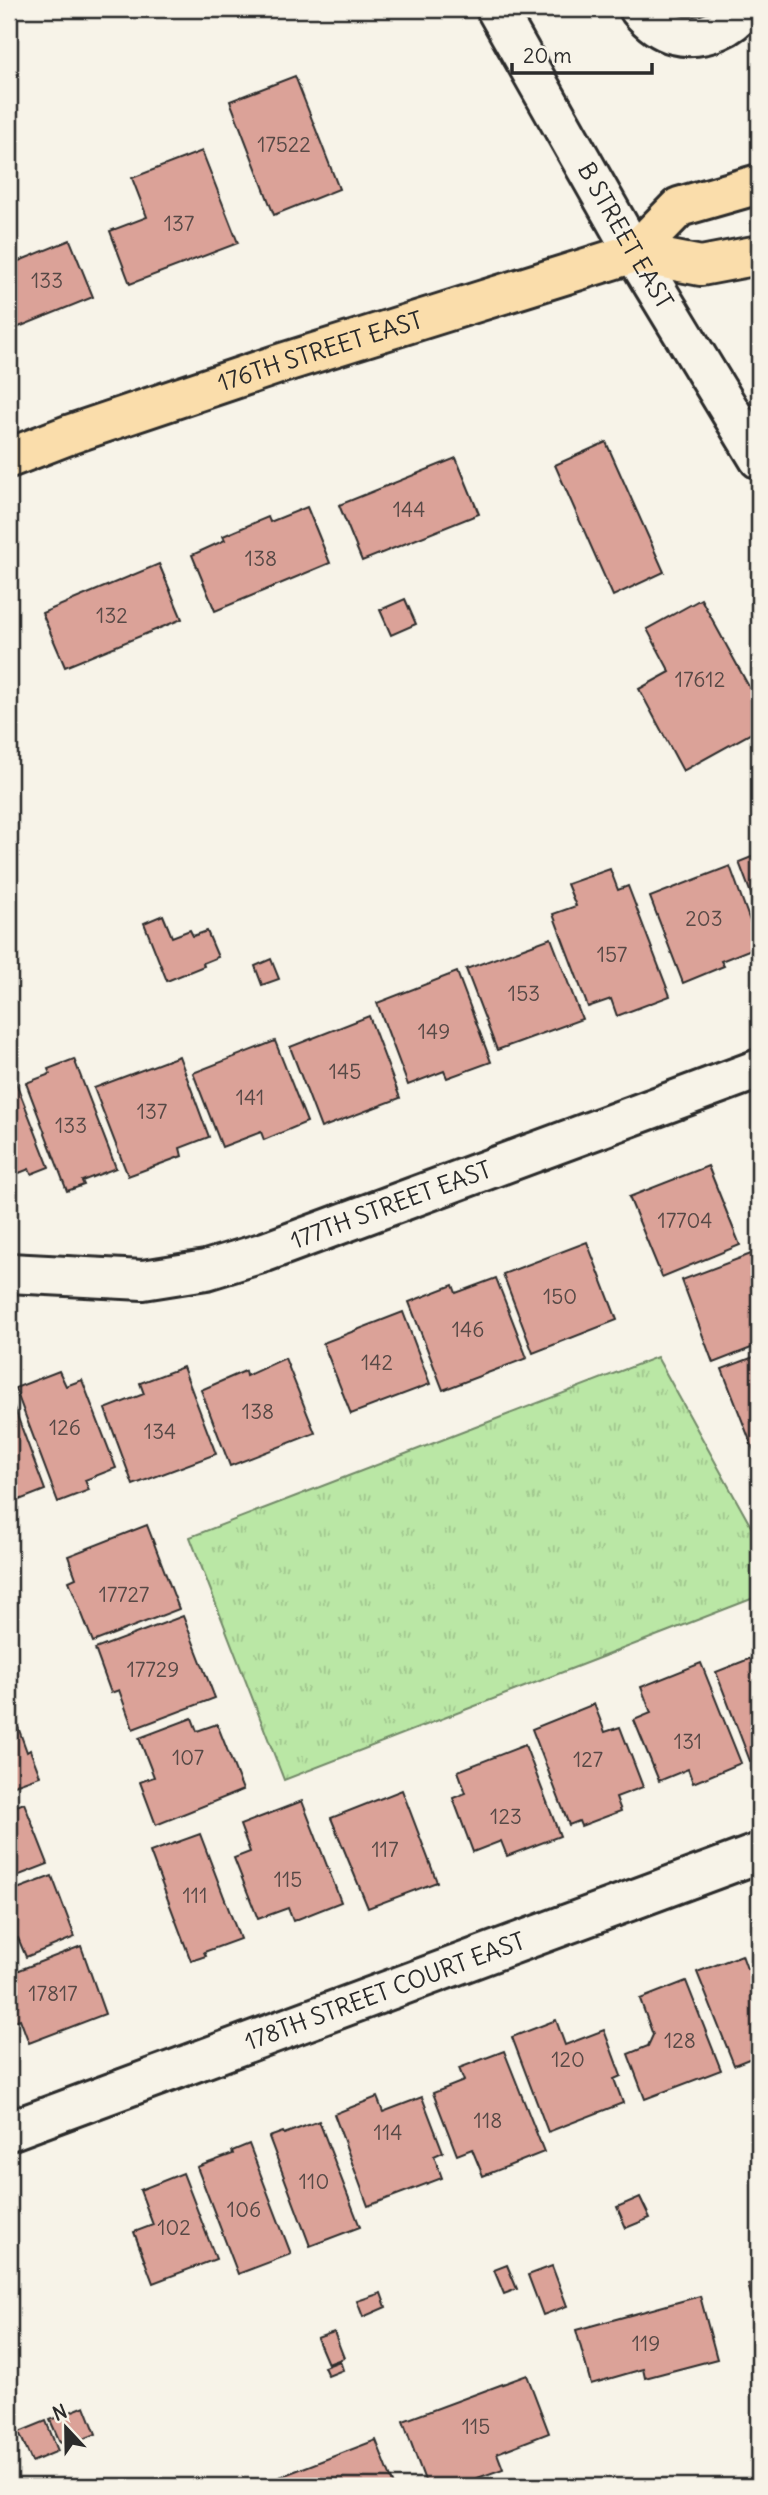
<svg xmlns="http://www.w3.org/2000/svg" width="768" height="2495" viewBox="0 0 768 2495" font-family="Delius,sans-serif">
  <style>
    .park { fill: url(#park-tufts); stroke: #728968; stroke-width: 2 }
    .building { fill: #dba298; stroke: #2b2b2b; stroke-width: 2 }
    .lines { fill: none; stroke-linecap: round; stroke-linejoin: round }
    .minor-casing { stroke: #2b2b2b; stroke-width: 44 }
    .major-casing { stroke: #2b2b2b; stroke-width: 44 }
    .minor { stroke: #f7f3e8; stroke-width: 38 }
    .major { stroke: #faddab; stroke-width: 38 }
    .labels { text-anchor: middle; stroke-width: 5; stroke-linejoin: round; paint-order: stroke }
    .number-label { font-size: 21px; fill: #574946 }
    .street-label { font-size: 24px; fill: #2b2b2b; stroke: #f7f3e8 }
  </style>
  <defs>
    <pattern id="park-tufts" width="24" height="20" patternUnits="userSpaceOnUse" patternTransform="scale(1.75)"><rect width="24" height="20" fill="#bae7a5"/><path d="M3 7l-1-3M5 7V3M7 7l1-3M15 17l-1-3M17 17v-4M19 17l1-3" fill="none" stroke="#a0c68e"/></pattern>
  </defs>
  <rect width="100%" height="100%" fill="#f7f3e8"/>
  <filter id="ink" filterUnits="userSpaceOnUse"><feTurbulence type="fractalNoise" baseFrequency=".0143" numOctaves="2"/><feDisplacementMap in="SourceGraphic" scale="14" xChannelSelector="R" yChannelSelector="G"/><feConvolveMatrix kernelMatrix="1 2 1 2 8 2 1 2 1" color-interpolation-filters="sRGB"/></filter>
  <g filter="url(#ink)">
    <polygon class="park" points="657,1357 759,1541 759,1596 284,1780 190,1537"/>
    <g class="building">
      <polygon points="295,76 339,189 274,215 230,101"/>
      <polygon points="202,151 238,243 130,284 110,231 147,217 132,178"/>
      <polygon points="70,240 93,297 9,331 9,265"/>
      <polygon points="606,442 664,572 613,596 555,465"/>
      <polygon points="456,458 479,514 362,561 339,505"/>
      <polygon points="307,507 330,563 215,611 192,555 225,540 223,536 268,517 270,522"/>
      <polygon points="159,564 182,619 65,667 42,613"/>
      <polygon points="405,599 416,624 391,635 380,610"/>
      <polygon points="701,599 759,705 759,729 683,771 639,689 670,672 647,629"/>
      <polygon points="759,854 759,915 739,862"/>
      <polygon points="730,866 759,946 721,961 724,966 683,983 650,897"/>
      <polygon points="610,869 618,890 628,886 670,996 617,1016 611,999 588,1007 553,914 576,906 567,884"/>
      <polygon points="163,915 172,937 190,930 193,936 207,931 218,957 203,963 204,966 167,981 144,923"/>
      <polygon points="551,938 582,1019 497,1050 466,969"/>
      <polygon points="271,959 279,979 262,985 255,966"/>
      <polygon points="457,972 491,1062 447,1078 444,1071 408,1085 377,1003"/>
      <polygon points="369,1016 400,1098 321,1128 290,1047"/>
      <polygon points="275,1041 307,1122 264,1140 261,1132 222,1147 193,1073"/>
      <polygon points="179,1056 209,1137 180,1148 182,1156 128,1176 94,1088"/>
      <polygon points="74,1059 116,1168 82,1181 84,1185 67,1191 26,1083 50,1074 48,1069"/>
      <polygon points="9,1065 49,1167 31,1174 29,1169 9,1177"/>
      <polygon points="708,1166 740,1245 662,1277 629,1197"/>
      <polygon points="587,1242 617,1320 533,1353 503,1274"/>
      <polygon points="759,1251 759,1345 713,1363 682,1280"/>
      <polygon points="496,1278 527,1358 443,1390 409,1302 453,1285 456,1293"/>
      <polygon points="403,1312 430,1384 351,1414 323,1343"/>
      <polygon points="759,1355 759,1448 754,1451 722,1369"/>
      <polygon points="285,1358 315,1433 230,1466 201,1390 245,1371 246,1376"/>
      <polygon points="183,1367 216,1454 133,1485 105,1409 144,1394 140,1383"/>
      <polygon points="59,1371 66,1386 82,1380 116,1468 85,1480 89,1490 58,1502 15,1388"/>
      <polygon points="9,1394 45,1490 9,1504"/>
      <polygon points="147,1525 179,1609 93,1642 69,1581 76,1578 68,1556"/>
      <polygon points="183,1616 215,1698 133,1729 119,1690 111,1693 95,1649"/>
      <polygon points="759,1655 759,1757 750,1761 716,1672"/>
      <polygon points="701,1663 741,1763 693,1783 688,1769 659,1781 634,1720 651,1713 641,1687"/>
      <polygon points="594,1704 605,1732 620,1727 643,1787 616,1797 621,1811 581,1826 579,1821 569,1825 532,1729"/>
      <polygon points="192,1718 197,1731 217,1724 243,1790 156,1825 140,1782 154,1777 139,1738"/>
      <polygon points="18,1727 27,1752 30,1750 40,1776 9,1787 9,1730"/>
      <polygon points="525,1745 560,1836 507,1856 501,1841 473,1852 453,1798 466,1793 458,1771"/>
      <polygon points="402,1790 437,1882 368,1908 331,1818"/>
      <polygon points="302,1801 341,1902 293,1921 288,1908 258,1919 234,1858 250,1852 240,1825"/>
      <polygon points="24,1803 48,1864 9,1879 9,1809"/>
      <polygon points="200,1834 240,1939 204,1952 206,1956 191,1961 150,1852"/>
      <polygon points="52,1876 75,1937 26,1957 18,1938 9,1941 9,1892"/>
      <polygon points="81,1946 105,2014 29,2043 20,2019 11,2022 9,2015 9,1974"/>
      <polygon points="742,1955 747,1969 759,1964 759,2055 734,2065 697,1972"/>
      <polygon points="686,1981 721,2070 645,2099 628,2054 648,2046 653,2035 640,1999"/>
      <polygon points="556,2020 565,2045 604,2030 621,2076 614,2079 623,2103 548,2132 512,2037"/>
      <polygon points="504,2051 544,2152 483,2176 472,2149 457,2155 433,2093 464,2081 459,2068"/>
      <polygon points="377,2097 383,2112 422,2097 443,2152 434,2156 442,2178 368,2206 334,2114"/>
      <polygon points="319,2121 360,2227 310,2246 269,2137 283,2132 284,2134"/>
      <polygon points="249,2144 291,2254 238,2274 197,2167 233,2154 232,2151"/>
      <polygon points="183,2173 216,2259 153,2283 134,2232 153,2225 140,2190"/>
      <polygon points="640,2197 650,2218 626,2228 617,2207"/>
      <polygon points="507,2265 517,2289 504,2294 494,2270"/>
      <polygon points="552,2266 567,2306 543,2315 528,2275"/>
      <polygon points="759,2281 759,2327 748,2284"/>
      <polygon points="381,2293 386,2307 363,2317 357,2301"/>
      <polygon points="700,2296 717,2359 645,2378 643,2369 591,2384 576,2330"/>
      <polygon points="334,2332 344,2358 328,2364 317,2338"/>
      <polygon points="340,2361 343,2370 328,2376 324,2367"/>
      <polygon points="527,2375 549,2433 497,2453 503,2469 455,2486 427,2486 403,2421"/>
      <polygon points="85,2406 96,2434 81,2440 79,2435 60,2442 50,2420"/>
      <polygon points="46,2421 58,2451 32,2462 19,2432"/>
      <polygon points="376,2440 394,2486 262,2486 261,2484"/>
    </g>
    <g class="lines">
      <g class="minor-casing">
        <g id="minor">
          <path id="s1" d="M496,9L634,253L759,459"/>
          <path d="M639,9C661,36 687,43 718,30C728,26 739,18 744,9"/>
          <path id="s2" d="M9,1273L143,1280L206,1270L265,1252L759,1069"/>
          <path id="s3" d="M9,2131L759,1853"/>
        </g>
      </g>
      <g class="major-casing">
        <g id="major">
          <polyline points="634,253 679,207 759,184"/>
          <path id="s4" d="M9,458L71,434L279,364L634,253L701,266L759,255"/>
        </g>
      </g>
      <use href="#minor" class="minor"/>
      <use href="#major" class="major"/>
    </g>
  </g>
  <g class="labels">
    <g class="number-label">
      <text x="284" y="152">17522</text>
      <text x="179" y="231">137</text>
      <text x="47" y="288">133</text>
      <text x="409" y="517">144</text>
      <text x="261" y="566">138</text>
      <text x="112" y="623">132</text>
      <text x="700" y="687">17612</text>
      <text x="704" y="926">203</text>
      <text x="612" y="962">157</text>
      <text x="524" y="1001">153</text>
      <text x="434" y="1039">149</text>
      <text x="345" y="1079">145</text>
      <text x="250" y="1105">141</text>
      <text x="152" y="1119">137</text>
      <text x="71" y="1133">133</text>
      <text x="685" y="1228">17704</text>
      <text x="560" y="1304">150</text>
      <text x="468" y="1337">146</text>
      <text x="377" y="1370">142</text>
      <text x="258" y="1419">138</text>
      <text x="65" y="1435">126</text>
      <text x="160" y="1439">134</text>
      <text x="124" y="1602">17727</text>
      <text x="153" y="1677">17729</text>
      <text x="688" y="1749">131</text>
      <text x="188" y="1765">107</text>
      <text x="588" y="1767">127</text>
      <text x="506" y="1824">123</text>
      <text x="385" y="1857">117</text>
      <text x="288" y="1887">115</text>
      <text x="195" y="1903">111</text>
      <text x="53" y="2001">17817</text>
      <text x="680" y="2048">128</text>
      <text x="568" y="2067">120</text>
      <text x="488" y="2128">118</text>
      <text x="388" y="2140">114</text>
      <text x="314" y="2189">110</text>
      <text x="244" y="2217">106</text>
      <text x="174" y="2235">102</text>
      <text x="646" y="2351">119</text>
      <text x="476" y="2434">115</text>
    </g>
    <g class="street-label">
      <text dy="8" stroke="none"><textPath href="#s1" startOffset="261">B STREET EAST</textPath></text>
      <text dy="8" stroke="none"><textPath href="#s4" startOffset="329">176TH STREET EAST</textPath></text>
      <text dy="8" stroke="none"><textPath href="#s2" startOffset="394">177TH STREET EAST</textPath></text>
      <text dy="8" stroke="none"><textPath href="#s3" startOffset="401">178TH STREET COURT EAST</textPath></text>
    </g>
  </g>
  <rect width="768" height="2495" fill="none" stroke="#f7f3e8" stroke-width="35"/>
  <rect x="18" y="18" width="733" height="2460" fill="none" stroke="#2b2b2b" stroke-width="2.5" filter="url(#ink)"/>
  <g transform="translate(66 2428) rotate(338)" stroke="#f7f3e8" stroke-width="5" paint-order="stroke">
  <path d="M0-5L12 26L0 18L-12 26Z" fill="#2b2b2b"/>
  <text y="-10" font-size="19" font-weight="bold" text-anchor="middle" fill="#2b2b2b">N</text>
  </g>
  <path d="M512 63v10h140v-10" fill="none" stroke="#2b2b2b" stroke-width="3.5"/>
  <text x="523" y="63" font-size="21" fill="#2b2b2b" stroke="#f7f3e8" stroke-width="5" paint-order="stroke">20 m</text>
</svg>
